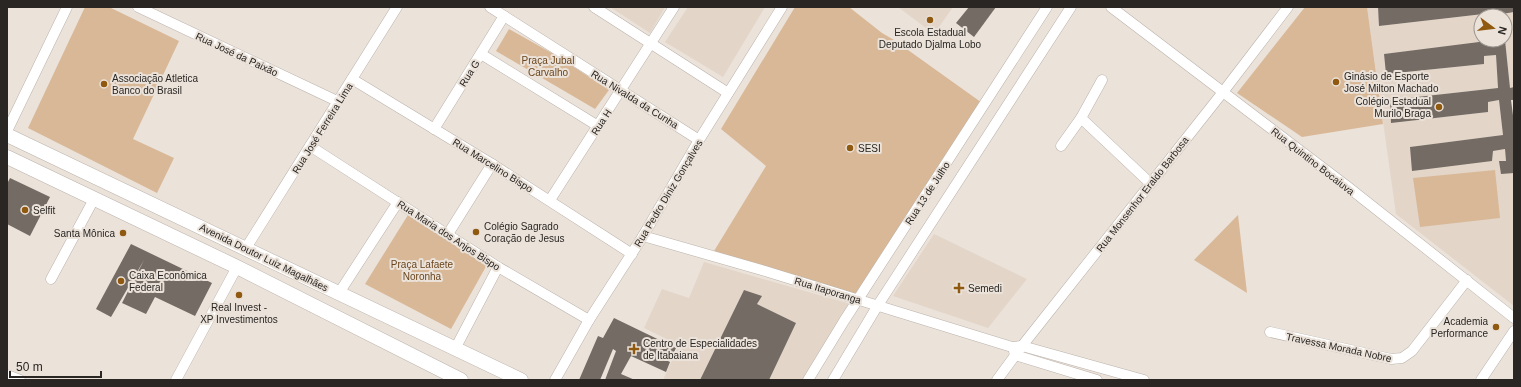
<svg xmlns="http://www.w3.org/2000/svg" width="1521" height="387" viewBox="0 0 1521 387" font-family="Arial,sans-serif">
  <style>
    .built { fill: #e3d5c8 }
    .green { fill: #d9b897 }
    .building { fill: #736b64 }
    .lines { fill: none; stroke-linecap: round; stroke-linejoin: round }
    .street-casing { stroke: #bbb3ab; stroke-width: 11 }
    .secondary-casing { stroke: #bbb3ab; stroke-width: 15 }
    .street { stroke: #fff; stroke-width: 10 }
    .secondary { stroke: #fff; stroke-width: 14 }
    .poi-dot { fill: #905910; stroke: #ebe2da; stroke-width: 1.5 }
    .labels { text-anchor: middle; stroke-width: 4; stroke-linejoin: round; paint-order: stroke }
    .poi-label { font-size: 10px; fill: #292623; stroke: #ebe2da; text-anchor: start }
    .street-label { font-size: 10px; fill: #292623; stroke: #ebe2da }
    .park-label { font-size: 10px; fill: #6a451c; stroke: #ebe2da }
  </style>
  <rect width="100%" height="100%" fill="#ebe2da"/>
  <g class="built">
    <polygon points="610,7 665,7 650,33"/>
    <polygon points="688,7 765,7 723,77 665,42"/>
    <polygon points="898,7 953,7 934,34"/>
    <polygon points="1367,7 1378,7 1380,26 1492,13 1493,16 1481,16 1481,40 1495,41 1384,54 1386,74 1484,64 1484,56 1496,55 1498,88 1390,100 1391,123 1488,112 1488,102 1499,100 1503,135 1411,147 1492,161 1493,151 1505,149 1506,161 1500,161 1514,173 1514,306 1396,214"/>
    <polygon points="1514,12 1514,87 1510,88 1505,40 1505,16 1502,16 1502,14"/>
    <polygon points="934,234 1027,279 988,328 893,296"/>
    <polygon points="704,262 770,281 854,305 805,380 769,380 796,323 757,304 761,296 744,290 700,380 663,380 679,345 644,328 662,289 689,298"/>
  </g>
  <g class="green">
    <polygon points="85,7 109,7 179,41 133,139 174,158 157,193 28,128"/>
    <polygon points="795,7 849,7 882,33 894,40 985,105 858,300 711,256 766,166 721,129"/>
    <polygon points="1305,7 1367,7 1383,124 1302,137 1237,93"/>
    <polygon points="509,29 557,56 609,90 595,109 496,51"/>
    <polygon points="1495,170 1500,218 1420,227 1413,178"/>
    <polygon points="408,215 488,263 451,329 365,284"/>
    <polygon points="1238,215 1247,293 1194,260"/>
  </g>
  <g class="building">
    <polygon points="969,7 996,7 974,37 956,23"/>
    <polygon points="1378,7 1514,7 1514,12 1502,14 1502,16 1493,16 1492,13 1379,26"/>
    <polygon points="1495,40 1505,40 1510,88 1514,87 1514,100 1511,100 1514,123 1514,173 1501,174 1499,161 1506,161 1505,149 1493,151 1492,161 1412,171 1410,147 1503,135 1499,100 1488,102 1488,112 1391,123 1390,100 1498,88 1496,55 1484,56 1484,64 1386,74 1384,54"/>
    <polygon points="10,178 50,197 30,236 7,224 7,184"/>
    <polygon points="131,244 212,283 195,316 155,297 146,314 122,303 144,260 111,317 96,309"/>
    <polygon points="744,290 762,296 757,304 796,323 769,380 700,380"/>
    <polygon points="614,318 676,348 671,358 668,356 666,360 670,362 666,372 631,356 621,374 635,380 605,380 616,351 613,349 600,380 579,380 598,336 603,338"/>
  </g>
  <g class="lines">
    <g class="street-casing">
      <g id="street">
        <polyline points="138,7 337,101"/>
        <polyline points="490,7 699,140"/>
        <polyline points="594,7 728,93"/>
        <polyline points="1111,7 1348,187 1514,318"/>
        <polyline points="481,54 598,126"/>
        <polyline points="352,79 492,164 632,254"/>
        <polyline points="1081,118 1150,183"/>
        <polyline points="434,129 504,16"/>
        <polyline points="7,131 67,7"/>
        <polyline points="310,146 498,267 589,320"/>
        <polyline points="1061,146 1081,118 1102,80"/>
        <polyline points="550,200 674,7"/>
        <polyline points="448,234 492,164"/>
        <polyline points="643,236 765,271 1012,347 1022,346 1144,380"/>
        <polyline points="246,248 397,7"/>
        <polyline points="51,279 94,199"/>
        <polyline points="339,293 398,202"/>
        <polyline points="1270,332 1391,359 1402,358 1412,351 1467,280"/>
        <polyline points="455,349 498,267"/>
        <polyline points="1014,351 1015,355 1097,380"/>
        <polyline points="7,375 20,380"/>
        <polyline points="176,380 237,267"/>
        <polyline points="555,380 589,320 643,236 699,140 782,7"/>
        <polyline points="808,380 844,321 1047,7"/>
        <polyline points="833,380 878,305 1071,7"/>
        <polyline points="997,380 1022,346 1223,92 1288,7"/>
        <polyline points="1481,380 1514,331"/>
      </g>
    </g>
    <g class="secondary-casing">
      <g id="secondary">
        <polyline points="7,135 521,380"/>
        <polyline points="7,157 237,267 461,380"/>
      </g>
    </g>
    <use href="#street" class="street"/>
    <use href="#secondary" class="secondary"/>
  </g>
  <g class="poi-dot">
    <circle cx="930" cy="20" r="4"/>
    <circle cx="1336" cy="82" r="4"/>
    <circle cx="104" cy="84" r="4"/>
    <circle cx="1439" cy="107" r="4"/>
    <circle cx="850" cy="148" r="4"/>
    <circle cx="25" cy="210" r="4"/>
    <circle cx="476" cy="232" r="4"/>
    <circle cx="123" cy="233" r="4"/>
    <circle cx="121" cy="281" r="4"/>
    <path d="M957 282h4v4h4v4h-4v4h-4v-4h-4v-4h4z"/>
    <circle cx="239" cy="295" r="4"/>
    <circle cx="1496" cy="327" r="4"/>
    <path d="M632 343h4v4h4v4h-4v4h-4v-4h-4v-4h4z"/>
  </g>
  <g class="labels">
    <g class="poi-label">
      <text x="930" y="36" text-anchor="middle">Escola Estadual<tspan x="930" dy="12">Deputado Djalma Lobo</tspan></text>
      <text x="1344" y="80">Ginásio de Esporte<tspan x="1344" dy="12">José Milton Machado</tspan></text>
      <text x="112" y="82">Associação Atletica<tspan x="112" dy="12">Banco do Brasil</tspan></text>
      <text x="1431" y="105" text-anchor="end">Colégio Estadual<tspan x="1431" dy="12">Murilo Braga</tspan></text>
      <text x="858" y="152">SESI</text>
      <text x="33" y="214">Selfit</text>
      <text x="484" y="230">Colégio Sagrado<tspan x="484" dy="12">Coração de Jesus</tspan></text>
      <text x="115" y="237" text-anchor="end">Santa Mônica</text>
      <text x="129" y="279">Caixa Econômica<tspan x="129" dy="12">Federal</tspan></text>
      <text x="968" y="292">Semedi</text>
      <text x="239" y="311" text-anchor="middle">Real Invest -<tspan x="239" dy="12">XP Investimentos</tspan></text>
      <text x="1488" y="325" text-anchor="end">Academia<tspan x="1488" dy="12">Performance</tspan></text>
      <text x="643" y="347">Centro de Especialidades<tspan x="643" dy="12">de Itabaiana</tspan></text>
    </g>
    <g class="street-label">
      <text transform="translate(237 54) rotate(25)" y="4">Rua José da Paixão</text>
      <text transform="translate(469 73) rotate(-58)" y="4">Rua G</text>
      <text transform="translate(635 99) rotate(32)" y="4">Rua Nivalda da Cunha</text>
      <text transform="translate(601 122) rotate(-57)" y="4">Rua H</text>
      <text transform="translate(322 128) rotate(-58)" y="4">Rua José Ferreira Lima</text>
      <text transform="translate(1313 161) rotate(38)" y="4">Rua Quintino Bocaiuva</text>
      <text transform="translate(493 165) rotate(32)" y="4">Rua Marcelino Bispo</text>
      <text transform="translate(668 193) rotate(-59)" y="4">Rua Pedro Diniz Gonçalves</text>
      <text transform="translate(927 193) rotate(-57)" y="4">Rua 13 de Julho</text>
      <text transform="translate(1142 194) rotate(-52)" y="4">Rua Monsenhor Eraldo Barbosa</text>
      <text transform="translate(449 235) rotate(33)" y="4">Rua Maria dos Anjos Bispo</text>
      <text transform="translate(264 257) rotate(26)" y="4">Avenida Doutor Luiz Magalhães</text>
      <text transform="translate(828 290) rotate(17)" y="4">Rua Itaporanga</text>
      <text transform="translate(1339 347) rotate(12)" y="4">Travessa Morada Nobre</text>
    </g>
    <g class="park-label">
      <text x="548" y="64">Praça Jubal<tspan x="548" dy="12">Carvalho</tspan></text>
      <text x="422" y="268">Praça Lafaete<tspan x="422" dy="12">Noronha</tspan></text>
    </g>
  </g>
  <rect width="1521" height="387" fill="none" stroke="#292623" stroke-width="16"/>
  <g transform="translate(1493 28) rotate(105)"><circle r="19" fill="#ebe2da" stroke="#9d9791"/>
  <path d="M0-3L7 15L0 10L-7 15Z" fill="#905910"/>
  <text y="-6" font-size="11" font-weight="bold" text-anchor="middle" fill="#292623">N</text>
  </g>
  <path d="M10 371v6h91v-6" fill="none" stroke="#292623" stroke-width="2"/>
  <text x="16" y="371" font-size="12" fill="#292623" stroke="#ebe2da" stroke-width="3" paint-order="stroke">50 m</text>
</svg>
